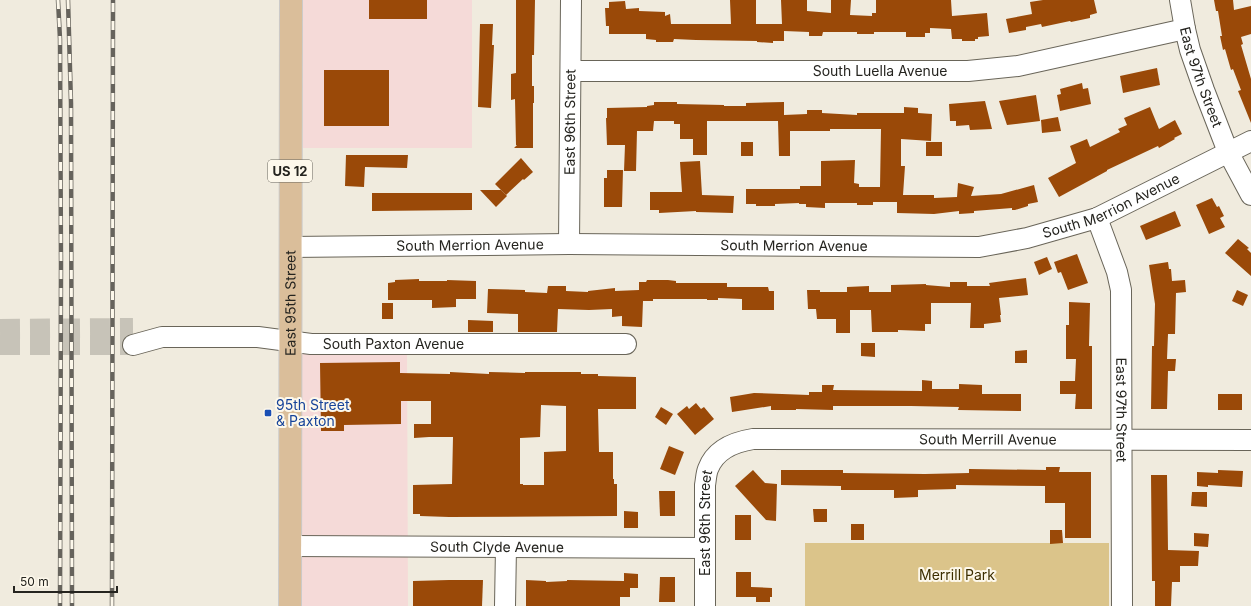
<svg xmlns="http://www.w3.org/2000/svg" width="1251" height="606" viewBox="0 0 1251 606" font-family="Inter,sans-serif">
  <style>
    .commercial { fill: #f5dad8 }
    .green { fill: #dbc48a }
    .building { fill: #9a4908; fill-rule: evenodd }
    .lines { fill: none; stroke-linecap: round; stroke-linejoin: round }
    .minor-tunnel { stroke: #c7c3b8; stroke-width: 20; stroke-dasharray: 20 10; stroke-linecap: butt }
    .minor-casing { stroke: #696559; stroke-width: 22 }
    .major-casing { stroke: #cbcac9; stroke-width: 24 }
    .minor { stroke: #fff; stroke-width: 20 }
    .major { stroke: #dabe9a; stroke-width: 22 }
    .rail-casing { stroke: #66635c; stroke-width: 4.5 }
    .rail { stroke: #fdf8eb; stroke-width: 3; stroke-dasharray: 9; stroke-linecap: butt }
    .transit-dot { fill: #1a4fb4; stroke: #fdf8eb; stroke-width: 1.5 }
    .labels { text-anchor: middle; stroke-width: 4; stroke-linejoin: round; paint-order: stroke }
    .shield { fill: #fdf8eb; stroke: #66645c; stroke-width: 1 }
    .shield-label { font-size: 13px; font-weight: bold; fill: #25241f }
    .street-label { font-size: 14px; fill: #25241f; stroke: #fdf8eb }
    .transit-label { font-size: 14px; fill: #164399; stroke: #fdf8eb; text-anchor: start }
    .park-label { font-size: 14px; fill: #3d2e00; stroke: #fdf8eb }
  </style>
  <rect width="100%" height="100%" fill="#f0ebde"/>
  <g class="commercial">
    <rect x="303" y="0" width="169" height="148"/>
    <polygon points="302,347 407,347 408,606 302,606"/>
  </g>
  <rect class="green" x="805" y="543" width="304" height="63"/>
  <g class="building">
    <rect x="369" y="0" width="58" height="19"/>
    <polygon points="516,0 535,0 534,55 532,55 532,86 534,86 534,103 533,103 533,148 514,148 517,145 516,145 515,99 511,100 511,74 516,73"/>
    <polygon points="730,0 756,0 756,24 782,24 781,0 807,0 807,11 831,13 831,0 851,0 850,15 872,16 872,13 876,13 876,0 951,0 952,16 987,13 989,36 978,37 978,39 975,39 975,41 962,41 962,39 952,39 951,29 930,28 930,33 925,33 925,37 906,37 906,32 874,32 874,34 857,34 857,32 823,32 822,36 809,36 809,32 784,31 784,41 773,41 773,43 757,42 757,41 696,40 674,39 673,42 656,42 656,40 646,39 646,34 609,34 609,26 606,26 605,8 609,8 609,2 625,1 626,9 639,8 639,11 665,12 665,16 670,14 671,24 731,24"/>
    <polygon points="1043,0 1094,0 1097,13 1090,15 1090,18 1071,22 1070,21 1042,27 1041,24 1026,27 1026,30 1009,33 1006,19 1032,14 1030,2"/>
    <polygon points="1214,0 1233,0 1234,10 1251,6 1251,34 1241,37 1243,44 1241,45 1251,79 1251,123 1238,91 1241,90 1233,69 1231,70 1225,49 1223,50 1220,36 1222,36 1218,11 1216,11"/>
    <polygon points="480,24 493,24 492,45 494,45 491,108 478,107"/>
    <polygon points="1157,68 1160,85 1123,93 1120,76"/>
    <rect x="324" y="70" width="65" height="56"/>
    <polygon points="1082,83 1083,89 1088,88 1091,104 1060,111 1057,95 1061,94 1060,89"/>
    <polygon points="1036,95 1040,121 1007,125 999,101"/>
    <polygon points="985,101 992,129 970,130 969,125 956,126 956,121 950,121 949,104"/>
    <polygon points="654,102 677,102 677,104 724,105 724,106 746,106 746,103 784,102 784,115 807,114 807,110 822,110 822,113 857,115 857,113 904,113 904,107 918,108 918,113 932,114 931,141 901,139 901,166 905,166 903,195 934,195 934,198 957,197 958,183 974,187 971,196 1001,194 1034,185 1038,202 1028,204 1028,206 1025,207 1015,210 1012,210 1012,208 974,211 974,213 959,214 959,211 934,214 897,213 897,202 873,202 873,205 857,205 857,203 825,203 825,208 806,207 806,204 799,204 799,203 775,204 775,206 756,206 756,204 746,204 746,189 800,189 800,186 821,186 821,161 855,160 854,183 859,184 859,187 880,187 881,129 830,129 830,131 790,131 790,156 779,156 778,121 707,121 707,155 693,155 693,139 680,139 680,124 674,124 674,121 654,121 653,131 637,131 636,171 624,171 625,145 607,145 606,118 607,118 607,108 647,107 647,106 654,105"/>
    <polygon points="1150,107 1159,129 1175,120 1182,134 1174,138 1175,139 1159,148 1158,146 1107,170 1107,171 1059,197 1048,178 1076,163 1070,146 1087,139 1090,147 1120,132 1118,129 1127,125 1124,118"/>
    <polygon points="1058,117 1061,131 1042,133 1041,120"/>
    <rect x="741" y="142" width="12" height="14"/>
    <rect x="926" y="142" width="16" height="14"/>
    <polygon points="346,155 408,155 407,168 365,167 364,187 345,186"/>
    <polygon points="521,158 533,172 524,180 523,179 506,195 495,184"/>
    <polygon points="700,161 702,195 734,196 733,213 696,212 696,211 659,213 659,210 650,210 650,192 682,192 680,162"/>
    <polygon points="607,170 623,170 622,207 604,207 604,178 607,178"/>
    <polygon points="480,190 501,190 507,196 496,207"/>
    <polygon points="372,193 472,193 472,210 372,211"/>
    <polygon points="1212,198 1217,207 1219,206 1224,216 1220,218 1225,227 1209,234 1196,205"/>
    <polygon points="1175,211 1181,226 1146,240 1140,226"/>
    <polygon points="1238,239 1249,248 1247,249 1251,253 1251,276 1225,253"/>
    <polygon points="1077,254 1088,283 1068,290 1061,272 1058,273 1054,262"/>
    <polygon points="1047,257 1052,269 1039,275 1034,262"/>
    <polygon points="1168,262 1169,269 1171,269 1172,281 1185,280 1186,292 1176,293 1175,334 1168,334 1167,359 1176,359 1175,371 1168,371 1167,409 1151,409 1152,346 1154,346 1155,304 1149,265"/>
    <polygon points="1026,278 1028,295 999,298 1001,315 1000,315 1001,322 984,324 984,328 970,328 971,303 931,303 931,324 925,324 925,331 898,330 898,332 872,332 871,310 850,310 850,333 836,333 836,319 817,319 816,309 808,309 807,290 820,290 820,292 847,292 847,287 869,286 869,292 891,292 891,285 926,284 926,285 950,287 950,282 967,282 967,286 990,286 989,283"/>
    <polygon points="419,279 419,281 447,281 447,280 476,281 476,299 456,299 456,307 432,308 432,300 388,300 388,283 395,282 395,280"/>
    <polygon points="647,280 668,280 676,281 676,283 727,283 727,287 768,287 769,291 774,291 774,310 742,310 742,299 718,298 718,300 707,300 707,299 653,299 653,301 643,301 642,327 622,326 622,316 612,317 612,309 589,310 558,309 557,332 518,332 518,314 487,313 488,289 525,290 525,292 547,293 548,286 566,286 566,291 588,292 588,291 615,288 615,291 639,290 639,282 646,282"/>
    <polygon points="1237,290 1248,295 1243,306 1232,301"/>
    <polygon points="1069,302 1090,303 1089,346 1092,346 1092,409 1075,409 1076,394 1060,394 1060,381 1075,381 1076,359 1066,359 1066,325 1069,325"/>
    <rect x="382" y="303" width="11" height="16"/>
    <polygon points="468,320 493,321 493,332 468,332"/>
    <polygon points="861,343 875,343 875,357 861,356"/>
    <polygon points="1027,350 1027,363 1015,363 1015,351"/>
    <path d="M400,362V373L450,374V372L489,374V372L525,373V372H581V374H598V376L636,377V409H598L599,452H613V479H614V484H617V516L449,517L420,516V514H413V485L452,484L453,437H429L414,438V424H431V401H401V424L344,425V431H321L320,363ZM541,405L566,406V451L544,452V485H523V484H520V438L540,437Z"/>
    <polygon points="922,380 932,381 932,389 959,389 959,384 982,385 982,394 1021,394 1021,411 958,410 959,407 911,406 833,406 833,410 796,409 796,410 771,410 771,406 732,412 730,397 754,393 809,395 809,392 822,392 822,385 834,385 833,390 922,391"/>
    <rect x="1218" y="394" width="24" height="16"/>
    <polygon points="696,403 701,409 704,407 714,419 695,435 677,414 687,406 689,409"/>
    <polygon points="661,407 673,414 666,425 655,417"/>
    <polygon points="669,446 684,452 675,475 660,469"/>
    <polygon points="1046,467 1060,467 1059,472 1091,472 1091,538 1065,538 1065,503 1045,503 1045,486 956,485 956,489 918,490 918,497 894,498 894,490 841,490 841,486 781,485 781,470 843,470 843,473 925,474 969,473 969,469 1046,470"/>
    <polygon points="753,470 765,483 777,484 776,521 766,520 735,486"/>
    <polygon points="1218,470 1243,471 1242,487 1208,485 1208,487 1197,486 1197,472 1218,473"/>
    <polygon points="1151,475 1167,475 1168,550 1199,551 1198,566 1180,566 1180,582 1172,582 1171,606 1155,606 1155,581 1152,581"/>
    <polygon points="659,491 675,491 675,516 660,516"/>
    <polygon points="1192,492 1207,492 1207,507 1191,506"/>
    <polygon points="813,509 827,509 827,522 814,522"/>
    <polygon points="624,511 638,512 638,528 624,528"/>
    <rect x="735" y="515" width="16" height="25"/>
    <rect x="851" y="524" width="13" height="16"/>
    <polygon points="1050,530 1062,530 1063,543 1050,544"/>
    <polygon points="1194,533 1209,534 1208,547 1194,546"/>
    <polygon points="736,572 751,572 751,587 772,588 772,597 770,597 770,602 756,602 756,597 736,597"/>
    <polygon points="624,573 638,574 638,588 630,588 630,597 620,597 620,606 526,606 526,580 546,581 546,582 567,581 567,580 624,581"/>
    <polygon points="660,577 675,577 675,602 659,602"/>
    <polygon points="449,580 483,580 482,606 413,606 413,581"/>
  </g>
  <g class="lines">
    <g class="minor-tunnel">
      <polyline points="0,329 133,328"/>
      <polyline points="0,345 133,345"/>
    </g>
    <g class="minor-casing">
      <g id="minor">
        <path id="s1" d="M1180,0L1185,29L1190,50L1204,90L1228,152L1251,195"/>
        <path id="s2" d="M571,71H968L1018,66L1185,29"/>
        <path id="s3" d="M1097,218L1117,272L1121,290L1122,606"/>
        <path id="s4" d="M569,244L571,0"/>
        <path id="s5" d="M290,247L569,244L979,247L1027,238L1097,218L1251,141"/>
        <path id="s6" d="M133,345L162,337H258L311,344H626"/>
        <path id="s7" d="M290,546L705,548"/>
        <polyline points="505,606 506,547"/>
        <path id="s8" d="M705,606V485C706,480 706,474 708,469C715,450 734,442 753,439L1251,440"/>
      </g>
    </g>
    <g class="major-casing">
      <g id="major">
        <path id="s9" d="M290,606L291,0"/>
      </g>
    </g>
    <use href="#minor" class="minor"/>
    <use href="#major" class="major"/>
    <g class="rail-casing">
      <g id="rail">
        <polyline points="58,0 60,39 61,264 60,606"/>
        <polyline points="68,0 71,103 72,606"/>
        <polyline points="112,606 113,0"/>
      </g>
    </g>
    <use href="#rail" class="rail"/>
  </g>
  <rect class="transit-dot" x="264" y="409" width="8" height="8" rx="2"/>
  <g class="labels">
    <rect class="shield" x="268" y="160" width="44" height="22" rx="3"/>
    <g class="shield-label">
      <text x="290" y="176">US 12</text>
    </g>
    <g class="street-label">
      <text dy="5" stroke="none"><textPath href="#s2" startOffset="309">South Luella Avenue</textPath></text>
      <text dy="5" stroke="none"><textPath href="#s1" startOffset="80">East 97th Street</textPath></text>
      <text dy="5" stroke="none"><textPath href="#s4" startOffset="122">East 96th Street</textPath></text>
      <text dy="5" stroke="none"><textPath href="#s5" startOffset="828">South Merrion Avenue</textPath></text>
      <text dy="5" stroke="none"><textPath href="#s5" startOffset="180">South Merrion Avenue</textPath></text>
      <text dy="5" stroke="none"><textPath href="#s5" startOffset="504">South Merrion Avenue</textPath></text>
      <text dy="5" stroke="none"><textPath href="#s9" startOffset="303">East 95th Street</textPath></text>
      <text dy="5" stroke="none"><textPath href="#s6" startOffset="262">South Paxton Avenue</textPath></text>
      <text dy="5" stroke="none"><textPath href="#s3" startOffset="196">East 97th Street</textPath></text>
      <text dy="5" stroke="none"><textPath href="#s8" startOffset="429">South Merrill Avenue</textPath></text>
      <text dy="5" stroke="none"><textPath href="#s8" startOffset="83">East 96th Street</textPath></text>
      <text dy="5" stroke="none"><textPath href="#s7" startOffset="207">South Clyde Avenue</textPath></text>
    </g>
    <g class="transit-label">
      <text x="276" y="410">95th Street<tspan x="276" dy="16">&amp; Paxton</tspan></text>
    </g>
    <g class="park-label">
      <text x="957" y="580">Merrill Park</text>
    </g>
  </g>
  <path d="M14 586v6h103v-6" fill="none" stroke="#25241f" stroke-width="2"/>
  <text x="20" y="586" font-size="12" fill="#25241f" stroke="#fdf8eb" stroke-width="3" paint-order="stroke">50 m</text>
</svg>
